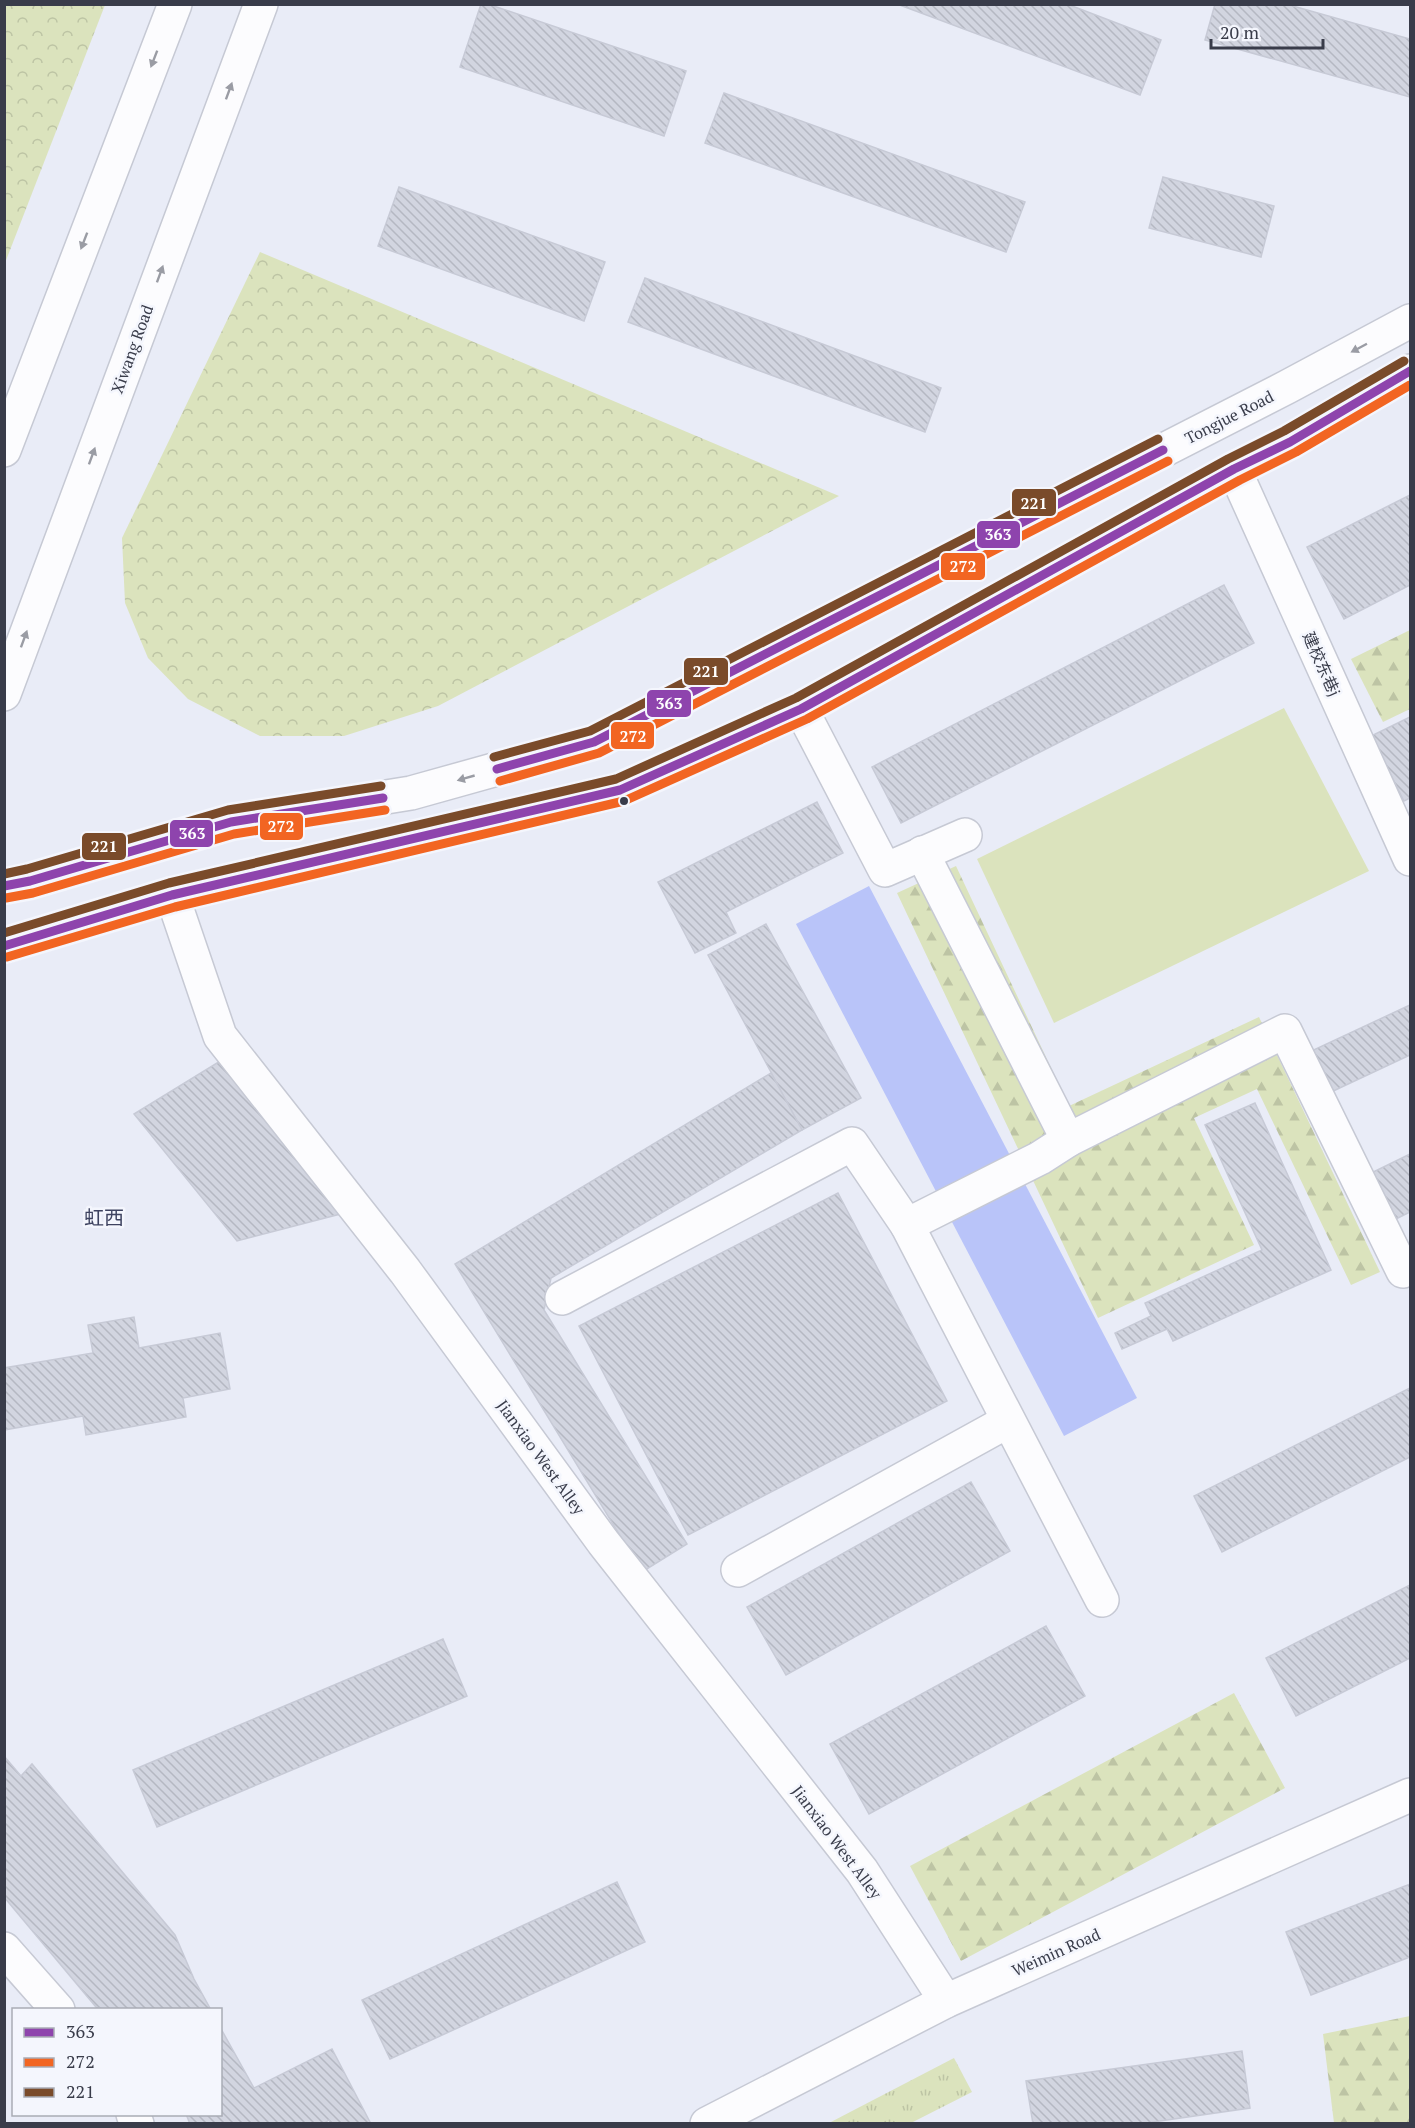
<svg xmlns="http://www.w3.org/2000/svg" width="1415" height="2128" viewBox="0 0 1415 2128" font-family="'PT Serif','Noto Sans SC',serif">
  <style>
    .grass { fill: url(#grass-tufts) }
    .forest { fill: url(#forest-firs) }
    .park { fill: url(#park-crowns) }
    .garden { fill: #dbe3bd }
    .water { fill: #b9c4f9 }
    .building { fill: url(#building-back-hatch); stroke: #c7cad6; stroke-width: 1.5 }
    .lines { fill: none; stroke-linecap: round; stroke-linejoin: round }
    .minor-casing { stroke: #c6c9d4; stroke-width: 36 }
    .major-casing { stroke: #c6c9d4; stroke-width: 36 }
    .minor { stroke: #fcfcfe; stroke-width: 33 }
    .major { stroke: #fcfcfe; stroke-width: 33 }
    .bus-1-casing { stroke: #f4f6fd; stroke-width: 14 }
    .bus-2-casing { stroke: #f4f6fd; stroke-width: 14 }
    .bus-3-casing { stroke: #f4f6fd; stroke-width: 14 }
    .bus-1 { stroke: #8e44ad; stroke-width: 9 }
    .bus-2 { stroke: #f26522; stroke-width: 9 }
    .bus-3 { stroke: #7a4b2a; stroke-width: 9 }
    .oneway { fill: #9a9ca4 }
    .bus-dot { fill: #393c4a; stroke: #f4f6fd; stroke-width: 2 }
    .labels { text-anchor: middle; stroke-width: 5; stroke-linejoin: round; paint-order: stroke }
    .street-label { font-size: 16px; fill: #393c4a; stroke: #f4f6fd }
    .quarter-label { font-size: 20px; fill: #3e4360; stroke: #f4f6fd }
    .line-badge { stroke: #f4f6fd; stroke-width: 2 }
    .badge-label { font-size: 16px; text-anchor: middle; font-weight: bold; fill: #fff }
  </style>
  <defs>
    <pattern id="grass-tufts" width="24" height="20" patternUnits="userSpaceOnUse" patternTransform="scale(1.5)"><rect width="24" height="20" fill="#dbe3bd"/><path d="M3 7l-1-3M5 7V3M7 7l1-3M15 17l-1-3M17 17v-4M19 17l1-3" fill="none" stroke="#bdc4a4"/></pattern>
    <pattern id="forest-firs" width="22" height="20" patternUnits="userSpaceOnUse" patternTransform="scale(1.5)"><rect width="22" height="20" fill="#dbe3bd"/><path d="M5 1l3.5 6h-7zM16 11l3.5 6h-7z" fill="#bdc4a4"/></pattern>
    <pattern id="park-crowns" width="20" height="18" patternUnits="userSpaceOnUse" patternTransform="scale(1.5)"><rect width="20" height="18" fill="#dbe3bd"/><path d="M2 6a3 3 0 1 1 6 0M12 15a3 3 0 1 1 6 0" fill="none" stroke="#bdc4a4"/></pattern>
    <pattern id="building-back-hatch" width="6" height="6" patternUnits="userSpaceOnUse" patternTransform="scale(1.5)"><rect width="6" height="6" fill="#d2d5e0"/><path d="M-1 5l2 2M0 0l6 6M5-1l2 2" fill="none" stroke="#b5b8c2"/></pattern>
  </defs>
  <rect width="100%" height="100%" fill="#e9ecf7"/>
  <polygon class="grass" points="954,2058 972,2092 911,2123 829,2123"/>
  <g class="forest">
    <polygon points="1410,630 1410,709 1383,722 1351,659"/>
    <polygon points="956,866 1069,1106 1259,1017 1380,1272 1351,1285 1257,1089 1194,1118 1254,1245 1098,1318 897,893"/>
    <polygon points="1234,1693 1285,1788 961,1961 910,1866"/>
    <polygon points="1410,2016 1410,2123 1334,2123 1323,2034"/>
  </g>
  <g class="park">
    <polygon points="5,4 105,5 5,263 4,5"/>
    <polygon points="260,252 839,496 438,706 344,736 260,736 188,699 148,658 125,603 122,538"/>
  </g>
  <polygon class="garden" points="1284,708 1369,871 1054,1023 977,859"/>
  <polygon class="water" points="869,886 1137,1398 1064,1436 796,924"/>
  <g class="building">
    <polygon points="481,4 488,4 686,71 664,136 460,67"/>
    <polygon points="897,4 1067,4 1161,40 1140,95"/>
    <polygon points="1215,4 1286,4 1410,39 1410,97 1205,40"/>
    <polygon points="724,93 1025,202 1006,252 705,143"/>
    <polygon points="1163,177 1274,206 1261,257 1149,228"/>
    <polygon points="399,187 605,262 584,321 378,246"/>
    <polygon points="645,278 941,388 925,432 628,322"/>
    <polygon points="1410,495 1410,585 1344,619 1307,547"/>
    <polygon points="1224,585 1254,643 901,823 872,767"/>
    <polygon points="1410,717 1410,798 1404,801 1371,736"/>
    <polygon points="817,802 843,853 726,912 736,933 695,953 658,882"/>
    <polygon points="766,924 861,1098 802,1130 708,955"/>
    <polygon points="1410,1005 1410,1055 1327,1094 1307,1053"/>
    <polygon points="230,1055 352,1211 237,1241 134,1114"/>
    <polygon points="771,1073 802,1130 551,1278 544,1310 687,1544 642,1572 455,1264"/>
    <polygon points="1255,1103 1331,1270 1173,1341 1167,1329 1122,1349 1115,1333 1151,1316 1145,1303 1262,1250 1205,1125"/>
    <polygon points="1410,1154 1410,1212 1394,1220 1371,1173"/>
    <polygon points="838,1193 947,1401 688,1535 579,1326"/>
    <polygon points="134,1317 139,1348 220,1333 230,1389 183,1398 186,1417 86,1435 83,1416 4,1430 4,1368 93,1353 88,1325"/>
    <polygon points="1410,1388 1410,1457 1222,1552 1194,1496"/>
    <polygon points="971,1482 1010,1551 786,1675 747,1607"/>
    <polygon points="1410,1585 1410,1658 1296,1716 1266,1658"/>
    <polygon points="1046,1626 1085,1696 869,1814 830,1744"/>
    <polygon points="443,1639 467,1696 157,1827 133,1770"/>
    <polygon points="4,1756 21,1776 32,1764 175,1935 194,1979 211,2010 106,2010 96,2007 4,1897"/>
    <polygon points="617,1882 645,1942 390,2059 362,2000"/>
    <polygon points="1410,1884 1410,1957 1311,1995 1286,1932"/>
    <polygon points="220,2027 254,2088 332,2049 371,2124 331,2124 329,2120 323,2124 190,2124 186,2114 220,2114"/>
    <polygon points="1242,2051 1250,2108 1139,2124 1033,2124 1026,2081"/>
  </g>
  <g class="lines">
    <g class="minor-casing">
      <g id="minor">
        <polyline points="1234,469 1410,859"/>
        <polyline points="801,709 885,870 965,835"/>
        <polyline points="172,895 220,1036 405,1271 603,1542 862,1871 946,2001"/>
        <polyline points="1068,1140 1285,1031 1403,1271"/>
        <polyline points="907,1225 1102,1600"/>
        <polyline points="562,1298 852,1144 907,1225 1040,1158 1068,1140 922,853"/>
        <polyline points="738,1570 1008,1421"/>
        <polyline points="4,1949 58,2010"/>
        <polyline points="133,2114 137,2124"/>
        <polyline points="707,2124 946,2001 1410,1795"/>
      </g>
    </g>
    <g class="major-casing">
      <g id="major">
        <polyline points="4,450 175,4"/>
        <polyline points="4,694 261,4"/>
        <polyline points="4,886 30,881 231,822 411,793 594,742 1287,387 1410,321"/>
        <polyline points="4,946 172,895 620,790 801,709 1234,469 1290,442 1410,371"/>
      </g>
    </g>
    <use href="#minor" class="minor"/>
    <use href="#major" class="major"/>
    <g class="bus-1-casing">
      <g id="bus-1">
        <polyline points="497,769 594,742 1163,450"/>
        <polyline points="4,886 30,881 231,822 383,798"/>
        <polyline points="4,946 172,895 620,790 801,709 1234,469 1290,442 1410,371"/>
      </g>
    </g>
    <g class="bus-2-casing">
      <g id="bus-2">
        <polyline points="500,781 599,753 1168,461"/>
        <polyline points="6,898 33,893 234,834 385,810"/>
        <polyline points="7,957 175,907 624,801 807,719 1240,480 1296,452 1410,385"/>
      </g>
    </g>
    <g class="bus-3-casing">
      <g id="bus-3">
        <polyline points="494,757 590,731 1158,439"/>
        <polyline points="4,874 27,869 228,810 381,786"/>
        <polyline points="4,933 169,883 616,779 796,698 1228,459 1284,431 1404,361"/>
      </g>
    </g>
    <use href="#bus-1" class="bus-1"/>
    <use href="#bus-2" class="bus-2"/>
    <use href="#bus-3" class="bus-3"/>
  </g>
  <defs><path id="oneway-solid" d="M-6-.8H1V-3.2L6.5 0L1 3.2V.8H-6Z" transform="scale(1.5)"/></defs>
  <g class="oneway">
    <use href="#oneway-solid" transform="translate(154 59) rotate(111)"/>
    <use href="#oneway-solid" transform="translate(229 91) rotate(-70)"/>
    <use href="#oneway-solid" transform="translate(84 241) rotate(111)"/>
    <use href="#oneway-solid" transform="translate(160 274) rotate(-70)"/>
    <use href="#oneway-solid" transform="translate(1359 348) rotate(152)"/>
    <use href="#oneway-solid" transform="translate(92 456) rotate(-70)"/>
    <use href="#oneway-solid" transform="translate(24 639) rotate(-70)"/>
    <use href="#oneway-solid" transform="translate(466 778) rotate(164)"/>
  </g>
  <circle class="bus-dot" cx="624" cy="801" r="5"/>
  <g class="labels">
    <g class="street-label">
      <text transform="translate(132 349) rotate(-70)" y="6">Xiwang Road</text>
      <text transform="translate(1229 417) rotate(-27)" y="6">Tongjue Road</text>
      <text transform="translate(1322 664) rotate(66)" y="6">建校东巷j</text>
      <text transform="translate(541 1457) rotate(54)" y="6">Jianxiao West Alley</text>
      <text transform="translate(837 1842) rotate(53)" y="6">Jianxiao West Alley</text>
      <text transform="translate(1056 1952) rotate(-24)" y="6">Weimin Road</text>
    </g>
    <g class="quarter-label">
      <text x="104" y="1225">虹西</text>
    </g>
  </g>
  <g class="line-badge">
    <rect x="1011" y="488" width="46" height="29" rx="6" fill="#7a4b2a"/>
    <rect x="976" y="520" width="45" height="29" rx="6" fill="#8e44ad"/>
    <rect x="940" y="552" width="46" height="29" rx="6" fill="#f26522"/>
    <rect x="683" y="657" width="46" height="29" rx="6" fill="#7a4b2a"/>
    <rect x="646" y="689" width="46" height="29" rx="6" fill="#8e44ad"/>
    <rect x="610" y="721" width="45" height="29" rx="6" fill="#f26522"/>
    <rect x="259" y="812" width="45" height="29" rx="6" fill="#f26522"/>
    <rect x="169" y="819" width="45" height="29" rx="6" fill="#8e44ad"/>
    <rect x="81" y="832" width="46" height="29" rx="6" fill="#7a4b2a"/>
  </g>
  <g class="badge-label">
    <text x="1034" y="509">221</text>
    <text x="998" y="540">363</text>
    <text x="963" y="572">272</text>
    <text x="706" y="677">221</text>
    <text x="669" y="709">363</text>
    <text x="633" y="742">272</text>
    <text x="281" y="832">272</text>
    <text x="192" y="839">363</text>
    <text x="104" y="852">221</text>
  </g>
  <rect width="1415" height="2128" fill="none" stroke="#393c4a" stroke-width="12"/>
  <rect x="12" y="2008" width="210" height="108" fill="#f4f6fd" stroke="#a9acb5" stroke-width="1.5"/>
  <rect x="24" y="2028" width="30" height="9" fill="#8e44ad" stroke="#a9acb5" stroke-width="1.5"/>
  <text x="66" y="2038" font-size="18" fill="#393c4a">363</text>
  <rect x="24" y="2058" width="30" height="9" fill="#f26522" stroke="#a9acb5" stroke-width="1.5"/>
  <text x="66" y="2068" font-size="18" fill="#393c4a">272</text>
  <rect x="24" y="2088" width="30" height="9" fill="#7a4b2a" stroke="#a9acb5" stroke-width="1.5"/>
  <text x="66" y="2098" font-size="18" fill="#393c4a">221</text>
  <path d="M1211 39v9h112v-9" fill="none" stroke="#393c4a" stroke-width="3"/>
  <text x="1220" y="39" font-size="18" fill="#393c4a" stroke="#f4f6fd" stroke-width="4.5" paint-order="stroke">20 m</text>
</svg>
